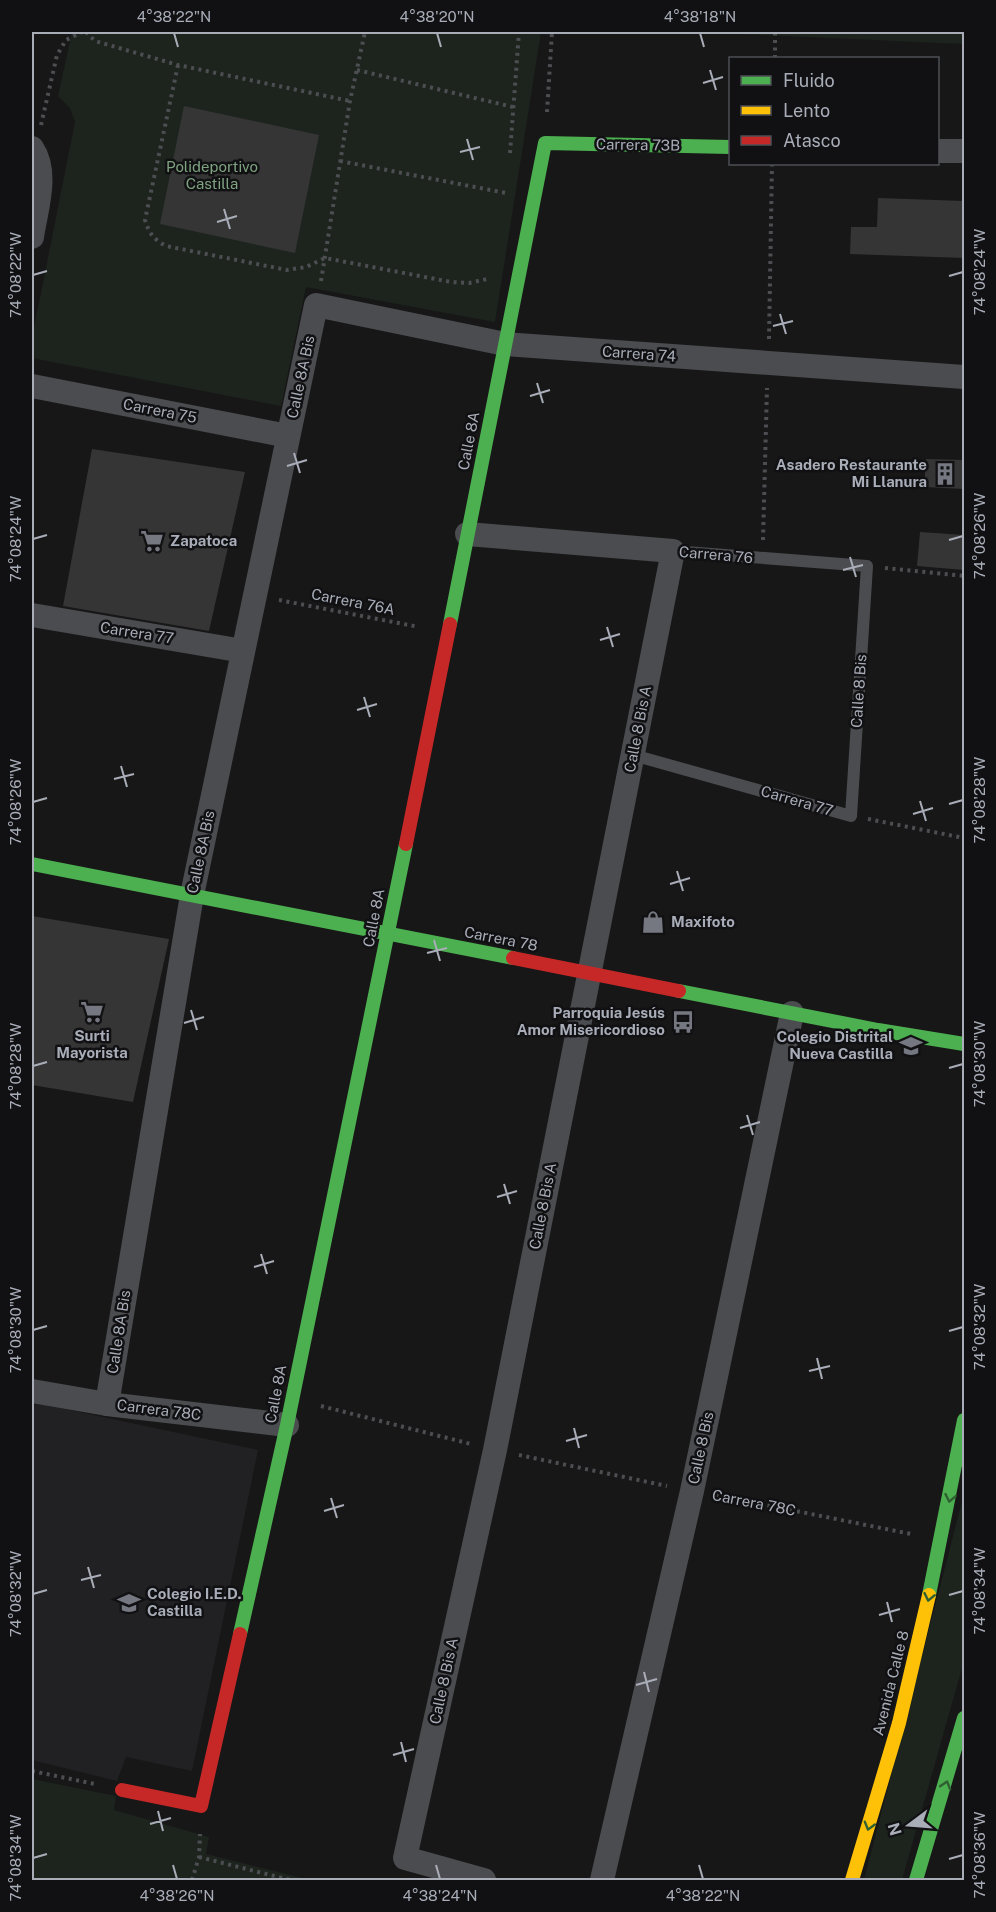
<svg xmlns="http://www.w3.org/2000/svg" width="996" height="1912" viewBox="0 0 996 1912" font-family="'Public Sans',sans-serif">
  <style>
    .built { fill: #212123 }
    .green { fill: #1d241e }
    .building { fill: #353536 }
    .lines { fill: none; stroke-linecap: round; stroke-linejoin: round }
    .path { stroke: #4d4e52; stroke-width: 4; stroke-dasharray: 3 4.5; stroke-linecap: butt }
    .lane { stroke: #4b4c50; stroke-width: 12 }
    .street { stroke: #4b4c50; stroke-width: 24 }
    .fast { stroke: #4caf50; stroke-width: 14 }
    .slow { stroke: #ffc107; stroke-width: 14 }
    .jam { stroke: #c62828; stroke-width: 14 }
    .oneway { stroke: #2e6032 }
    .ticks { fill: none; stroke: #a8adb8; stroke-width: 2 }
    .labels { text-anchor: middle; stroke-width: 5; stroke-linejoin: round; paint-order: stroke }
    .street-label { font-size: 15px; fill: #a8adb8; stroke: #111113 }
    .park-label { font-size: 15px; fill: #7fa381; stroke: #111113 }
    .poi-label { font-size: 15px; font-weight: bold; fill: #a8adb8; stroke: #111113; text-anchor: end }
    .neatline { fill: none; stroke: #a8adb8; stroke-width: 2 }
    .ticks-label { font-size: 15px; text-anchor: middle; fill: #a8adb8 }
  </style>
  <rect width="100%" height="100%" fill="#171717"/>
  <polygon class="built" points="32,1402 258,1450 192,1771 126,1757 117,1781 32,1760"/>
  <g class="green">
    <polygon points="72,32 541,32 495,322 306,287 281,406 32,358 32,338 75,122 70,108 58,96"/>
    <polygon points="694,32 964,32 964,44"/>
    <polygon points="964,1494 964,1661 902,1880 864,1880"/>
    <polygon points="32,1779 116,1796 114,1810 209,1837 206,1854 310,1880 32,1880"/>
  </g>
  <g class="building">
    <polygon points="184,106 319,135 295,253 160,224"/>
    <polygon points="878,198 964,201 964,258 850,254 851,227 877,227"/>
    <polygon points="92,449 245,472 209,631 63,606"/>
    <polygon points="926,459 964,460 964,489 924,487"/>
    <polygon points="920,532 964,535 964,570 917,566"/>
    <polygon points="32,916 169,939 133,1102 32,1085"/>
  </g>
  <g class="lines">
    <g class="path">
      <polyline points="86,32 95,41 178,65 350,101"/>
      <polyline points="775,58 775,32"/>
      <path d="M178,65L145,220C149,233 153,239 166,246L287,270L306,267L325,258L451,282L469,283L487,279"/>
      <polyline points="357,70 513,107"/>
      <polyline points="547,112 552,32"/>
      <polyline points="41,125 57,55 66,40 82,32"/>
      <polyline points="510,153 519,32"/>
      <polyline points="340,161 506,193"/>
      <polyline points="321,281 350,101 365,32"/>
      <polyline points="769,339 772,164"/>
      <polyline points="763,540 767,388"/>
      <polyline points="885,568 964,576"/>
      <polyline points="279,600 419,627"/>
      <polyline points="868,819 964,838"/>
      <polyline points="321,1406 471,1444"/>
      <polyline points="519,1455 667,1486"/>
      <polyline points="716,1495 911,1534"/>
      <polyline points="32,1771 95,1784"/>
      <polyline points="199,1857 290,1880"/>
      <polyline points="192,1880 199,1857 200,1834"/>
    </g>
    <polyline class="lane" points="633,755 851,816 867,566 673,551"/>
    <g class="street">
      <path d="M32,148C49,173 36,209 32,237"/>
      <polyline points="938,151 964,151"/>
      <polyline points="32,386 288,436"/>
      <polyline points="467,534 673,551 495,1450 405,1858 484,1880"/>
      <polyline points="32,615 243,651"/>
      <polyline points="32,1391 107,1404 287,1425"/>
      <polyline points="107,1404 192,895 316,305 505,344 964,377"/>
      <polyline points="602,1880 692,1491 792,1013"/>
    </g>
    <g class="fast">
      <polyline points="450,624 545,143 730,147"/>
      <polyline points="32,864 513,958"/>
      <polyline points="679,991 878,1030 964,1044"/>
      <polyline points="929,1595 964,1420"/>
      <polyline points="240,1634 287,1425 406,844"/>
      <polyline points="916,1880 964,1718"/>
    </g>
    <polyline class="slow" points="852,1880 899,1723 929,1595"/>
    <g class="jam">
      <polyline points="406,844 450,624"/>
      <polyline points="513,958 679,991"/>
      <polyline points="122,1790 201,1806 240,1634"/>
    </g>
  </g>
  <defs><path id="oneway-chevron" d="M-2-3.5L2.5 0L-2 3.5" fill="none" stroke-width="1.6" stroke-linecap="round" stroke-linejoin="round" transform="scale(1.5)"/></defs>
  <g class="oneway">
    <use href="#oneway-chevron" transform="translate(950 1498) rotate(101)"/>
    <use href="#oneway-chevron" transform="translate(929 1597) rotate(102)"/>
    <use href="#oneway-chevron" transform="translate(946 1785) rotate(-73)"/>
    <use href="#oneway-chevron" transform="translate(869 1826) rotate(106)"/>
  </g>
  <path class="ticks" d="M174,33L178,47M437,33L441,47M700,33L704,47M710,70L716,90M703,83L723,77M467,139L473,160M460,152L480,147M224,209L230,229M217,222L237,216M33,275L47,271M949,276L963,272M780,314L786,334M773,326L793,321M537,383L543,403M530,396L550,390M294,453L300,473M287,466L307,460M33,539L47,535M949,540L963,536M850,557L856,577M843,570L863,565M607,627L613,647M600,640L620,634M364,697L370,717M357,710L377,704M121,766L127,787M114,779L134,774M920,801L926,821M33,802L47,798M949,804L963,800M913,814L933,808M677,871L683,891M670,884L690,878M434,940L440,961M427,953L447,948M191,1010L197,1030M184,1023L204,1017M33,1066L47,1062M949,1068L963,1064M747,1115L753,1135M740,1128L760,1122M504,1184L510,1204M497,1197L517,1191M261,1254L267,1274M254,1267L274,1261M33,1330L47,1326M949,1331L963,1327M817,1358L822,1379M809,1371L830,1366M574,1428L579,1448M566,1441L587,1435M331,1498L337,1518M324,1511L344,1505M88,1567L94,1588M81,1580L101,1575M33,1594L47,1590M949,1595L963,1591M887,1602L892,1622M879,1615L900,1609M644,1672L649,1692M636,1685L657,1679M401,1742L406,1762M393,1755L414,1749M158,1811L163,1831M150,1824L171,1818M33,1858L47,1854M949,1859L963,1855M173,1865L177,1879M436,1865L440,1879M699,1865L703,1879"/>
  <defs>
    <g id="building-bare" transform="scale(1.8)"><path d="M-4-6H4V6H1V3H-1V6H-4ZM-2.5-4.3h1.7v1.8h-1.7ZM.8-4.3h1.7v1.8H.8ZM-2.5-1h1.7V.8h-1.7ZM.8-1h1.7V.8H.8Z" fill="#757880" stroke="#111113" stroke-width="2.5" paint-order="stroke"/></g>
    <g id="supermarket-bare" transform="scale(1.8)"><path d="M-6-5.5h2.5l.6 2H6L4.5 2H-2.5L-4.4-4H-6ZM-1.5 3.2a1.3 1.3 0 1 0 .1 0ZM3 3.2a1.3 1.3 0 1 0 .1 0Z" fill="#757880" stroke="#111113" stroke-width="2.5" paint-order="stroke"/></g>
    <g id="shop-bare" transform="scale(1.8)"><path d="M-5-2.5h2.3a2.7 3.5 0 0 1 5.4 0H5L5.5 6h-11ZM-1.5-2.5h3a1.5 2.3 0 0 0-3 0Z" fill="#757880" stroke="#111113" stroke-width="2.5" paint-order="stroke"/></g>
    <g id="bus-bare" transform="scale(1.8)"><path d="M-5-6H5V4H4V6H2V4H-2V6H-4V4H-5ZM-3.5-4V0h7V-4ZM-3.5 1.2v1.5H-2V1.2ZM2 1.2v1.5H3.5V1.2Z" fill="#757880" stroke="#111113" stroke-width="2.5" paint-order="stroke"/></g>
    <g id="school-bare" transform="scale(1.8)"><path d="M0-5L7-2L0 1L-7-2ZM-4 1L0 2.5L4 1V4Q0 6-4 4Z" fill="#757880" stroke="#111113" stroke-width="2.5" paint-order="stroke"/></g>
  </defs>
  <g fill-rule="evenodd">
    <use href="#building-bare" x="945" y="474"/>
    <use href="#supermarket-bare" x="152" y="541"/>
    <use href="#shop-bare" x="653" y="922"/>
    <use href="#supermarket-bare" x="92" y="1012"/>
    <use href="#bus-bare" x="683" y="1022"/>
    <use href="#school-bare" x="911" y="1046"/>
    <use href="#school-bare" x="129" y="1603"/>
  </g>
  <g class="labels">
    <g class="street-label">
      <text transform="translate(638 145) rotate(1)" y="5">Carrera 73B</text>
      <text transform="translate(639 354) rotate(4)" y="5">Carrera 74</text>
      <text transform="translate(301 377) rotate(-78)" y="5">Calle 8A Bis</text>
      <text transform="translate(160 411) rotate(11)" y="5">Carrera 75</text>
      <text transform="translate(469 441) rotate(-79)" y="5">Calle 8A</text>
      <text transform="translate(716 555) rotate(5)" y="5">Carrera 76</text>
      <text transform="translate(353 602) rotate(11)" y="5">Carrera 76A</text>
      <text transform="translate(137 633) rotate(9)" y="5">Carrera 77</text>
      <text transform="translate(859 691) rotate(-86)" y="5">Calle 8 Bis</text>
      <text transform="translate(638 729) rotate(-79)" y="5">Calle 8 Bis A</text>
      <text transform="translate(797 801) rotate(16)" y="5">Carrera 77</text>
      <text transform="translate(201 852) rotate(-78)" y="5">Calle 8A Bis</text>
      <text transform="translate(374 918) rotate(-79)" y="5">Calle 8A</text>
      <text transform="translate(501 939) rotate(11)" y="5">Carrera 78</text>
      <text transform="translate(543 1206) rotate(-79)" y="5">Calle 8 Bis A</text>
      <text transform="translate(119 1332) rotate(-81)" y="5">Calle 8A Bis</text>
      <text transform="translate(276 1394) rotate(-79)" y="5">Calle 8A</text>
      <text transform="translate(159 1410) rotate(7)" y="5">Carrera 78C</text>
      <text transform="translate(701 1448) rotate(-78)" y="5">Calle 8 Bis</text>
      <text transform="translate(754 1503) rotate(11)" y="5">Carrera 78C</text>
      <text transform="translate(444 1681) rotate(-78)" y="5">Calle 8 Bis A</text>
      <text transform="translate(891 1683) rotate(-76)" y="5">Avenida Calle 8</text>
    </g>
    <g class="park-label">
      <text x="212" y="172">Polideportivo<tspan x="212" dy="17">Castilla</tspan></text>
    </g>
    <g class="poi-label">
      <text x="927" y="470">Asadero Restaurante<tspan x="927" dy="17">Mi Llanura</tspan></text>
      <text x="170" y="546" text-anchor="start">Zapatoca</text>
      <text x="671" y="927" text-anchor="start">Maxifoto</text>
      <text x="665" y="1018">Parroquia Jesús<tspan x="665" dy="17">Amor Misericordioso</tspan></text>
      <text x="92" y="1041" text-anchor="middle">Surti<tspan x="92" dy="17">Mayorista</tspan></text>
      <text x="893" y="1042">Colegio Distrital<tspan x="893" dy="17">Nueva Castilla</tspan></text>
      <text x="147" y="1599" text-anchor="start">Colegio I.E.D.<tspan x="147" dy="17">Castilla</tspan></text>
    </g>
  </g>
  <rect width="996" height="1912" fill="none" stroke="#111113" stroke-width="66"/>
  <rect x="729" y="57" width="210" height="108" fill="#111113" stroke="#4d4f55" stroke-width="1.5"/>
  <rect x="741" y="76" width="30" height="9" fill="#4caf50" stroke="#4d4f55" stroke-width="1.5"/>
  <text x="783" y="87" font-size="18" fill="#a8adb8">Fluido</text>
  <rect x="741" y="106" width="30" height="9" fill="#ffc107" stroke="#4d4f55" stroke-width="1.5"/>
  <text x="783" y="117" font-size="18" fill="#a8adb8">Lento</text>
  <rect x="741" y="136" width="30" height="9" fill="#c62828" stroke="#4d4f55" stroke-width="1.5"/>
  <text x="783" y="147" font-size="18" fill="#a8adb8">Atasco</text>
  <g transform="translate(909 1825) rotate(254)" stroke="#111113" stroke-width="4.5" paint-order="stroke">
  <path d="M0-4.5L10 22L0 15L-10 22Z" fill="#a8adb8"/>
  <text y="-9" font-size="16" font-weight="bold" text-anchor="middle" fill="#a8adb8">N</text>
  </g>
  <rect x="33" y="33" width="930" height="1846" class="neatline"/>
  <g class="ticks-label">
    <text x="174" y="22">4°38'22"N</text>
    <text x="437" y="22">4°38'20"N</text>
    <text x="700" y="22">4°38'18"N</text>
    <text transform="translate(980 272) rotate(-90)" y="5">74°08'24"W</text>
    <text transform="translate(16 275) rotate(-90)" y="5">74°08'22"W</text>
    <text transform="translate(980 536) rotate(-90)" y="5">74°08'26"W</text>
    <text transform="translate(16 539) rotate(-90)" y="5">74°08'24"W</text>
    <text transform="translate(980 800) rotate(-90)" y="5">74°08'28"W</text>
    <text transform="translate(16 802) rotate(-90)" y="5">74°08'26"W</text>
    <text transform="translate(980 1064) rotate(-90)" y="5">74°08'30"W</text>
    <text transform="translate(16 1066) rotate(-90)" y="5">74°08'28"W</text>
    <text transform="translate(980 1327) rotate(-90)" y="5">74°08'32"W</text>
    <text transform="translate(16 1330) rotate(-90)" y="5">74°08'30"W</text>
    <text transform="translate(980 1591) rotate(-90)" y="5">74°08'34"W</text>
    <text transform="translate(16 1594) rotate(-90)" y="5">74°08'32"W</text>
    <text transform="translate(980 1855) rotate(-90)" y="5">74°08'36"W</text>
    <text transform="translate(16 1858) rotate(-90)" y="5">74°08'34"W</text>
    <text x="177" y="1901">4°38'26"N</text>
    <text x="440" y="1901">4°38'24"N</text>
    <text x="703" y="1901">4°38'22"N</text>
  </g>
</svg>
